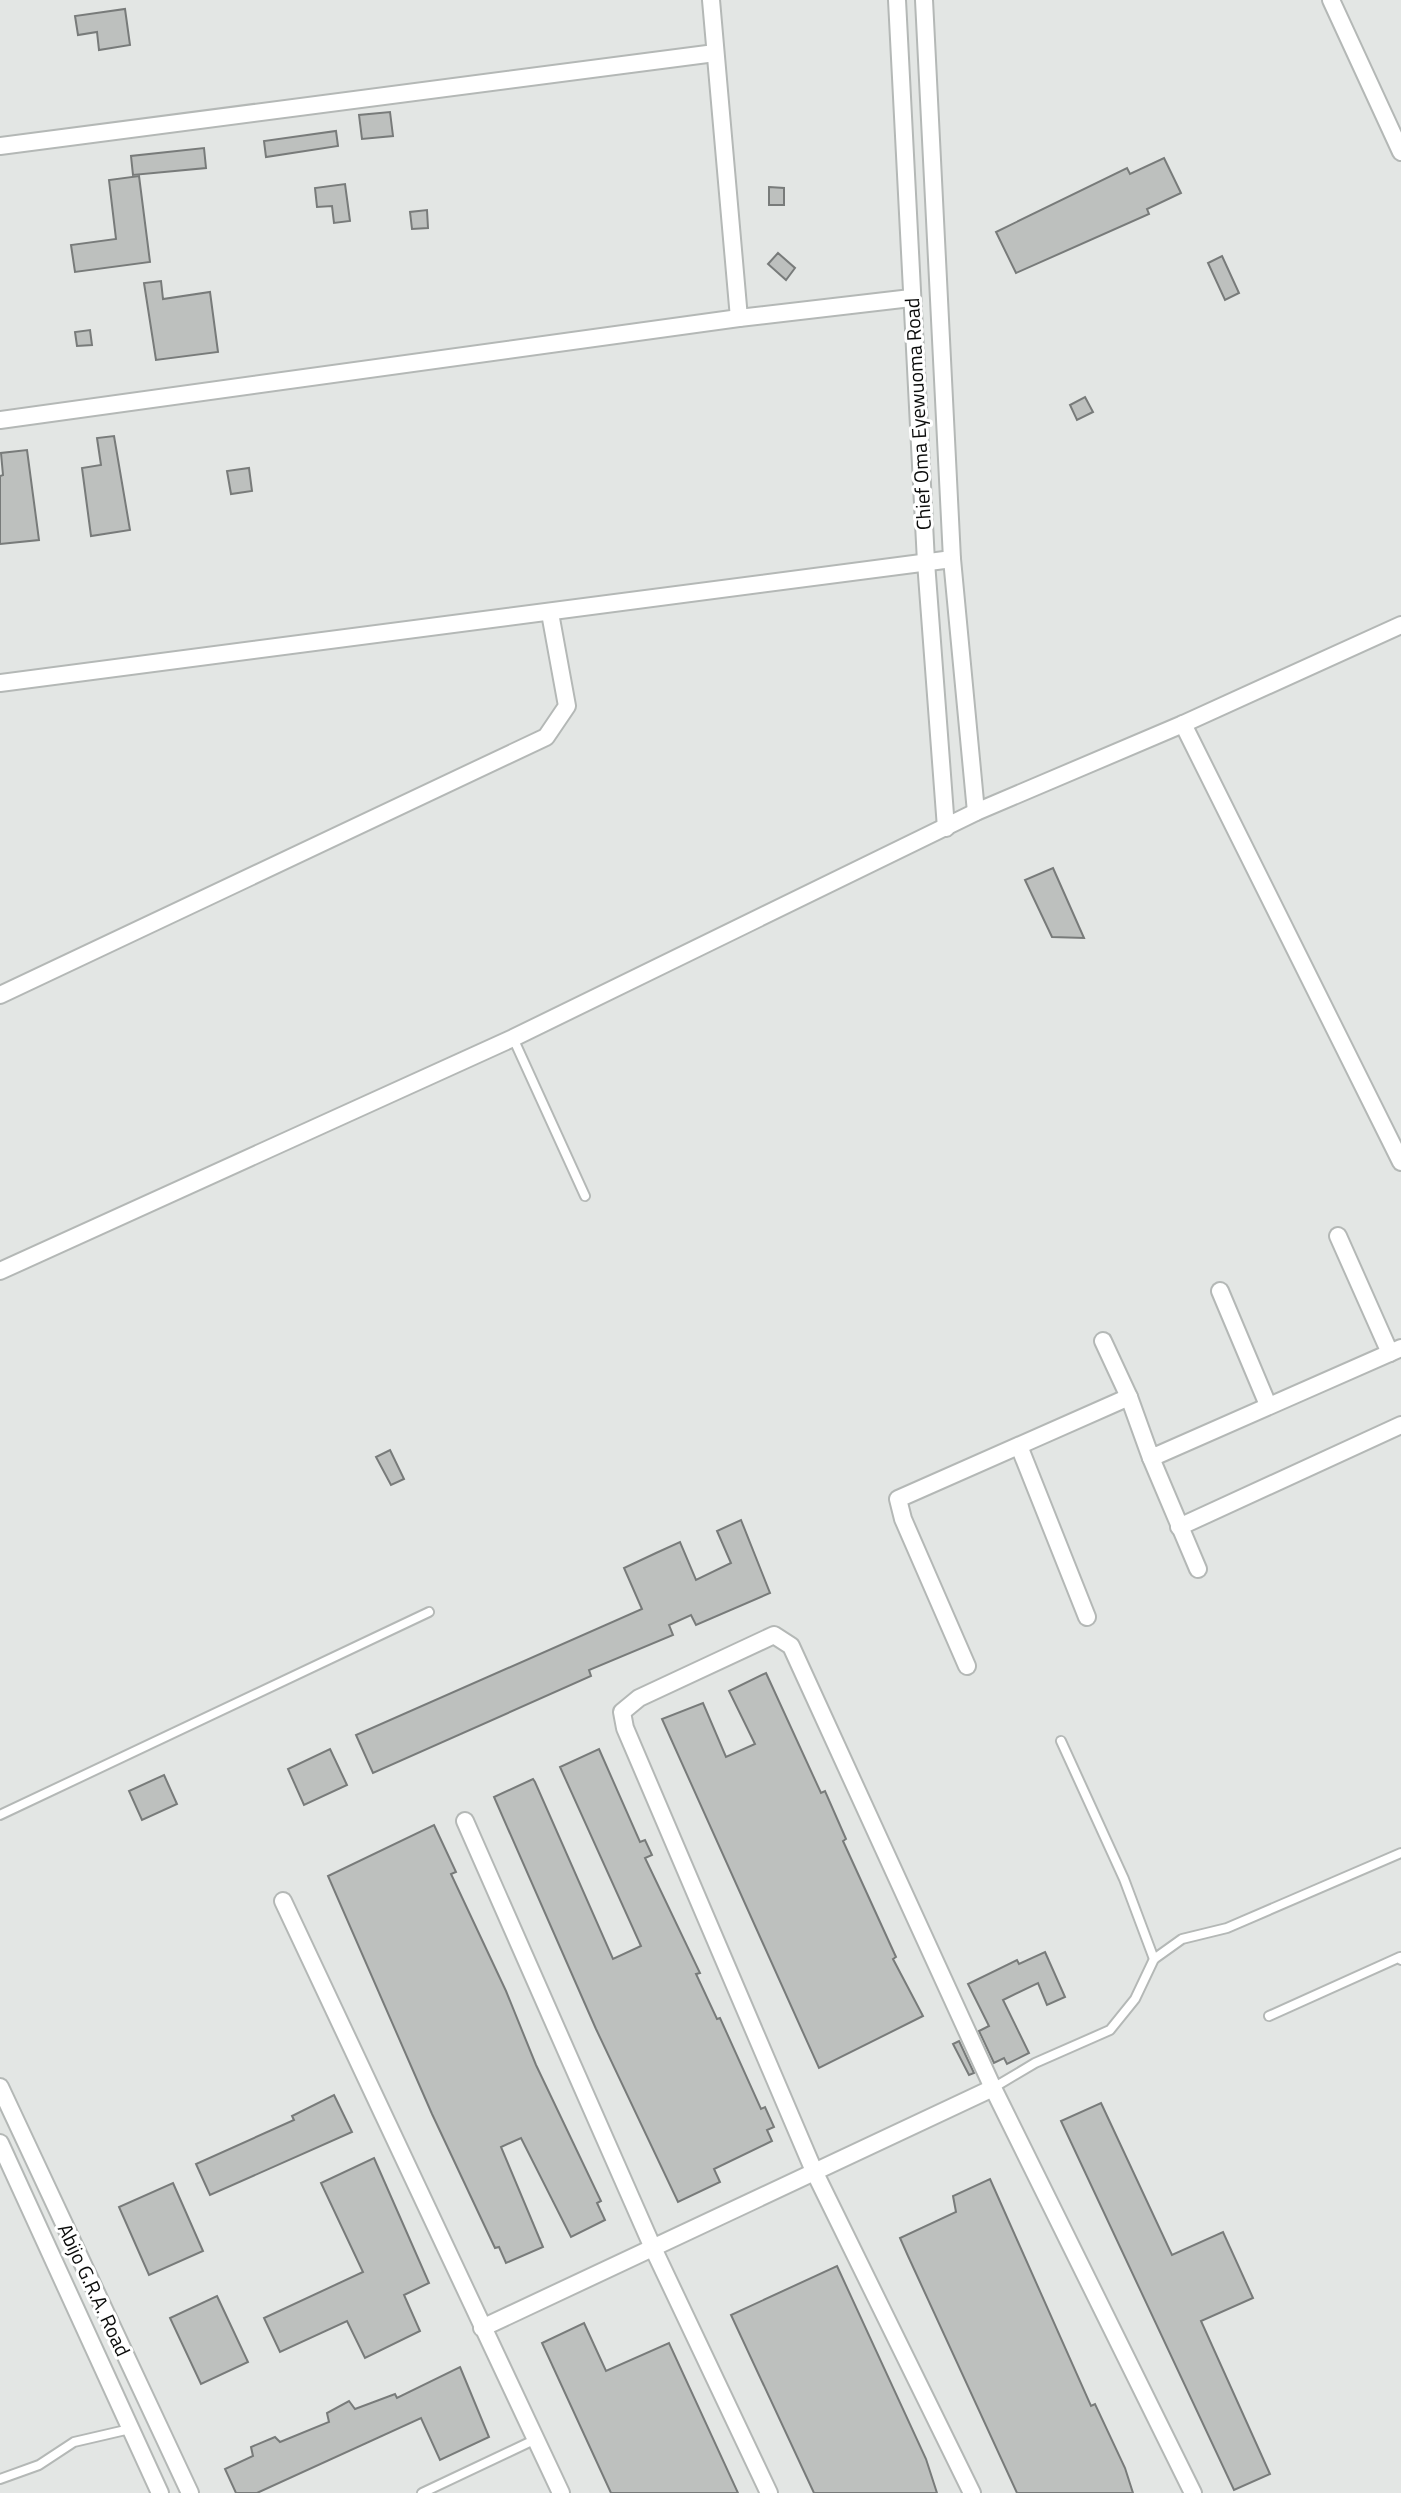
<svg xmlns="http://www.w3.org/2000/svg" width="1401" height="2493" viewBox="0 0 1401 2493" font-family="'Titillium Web',sans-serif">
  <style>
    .building { fill: #bdc0be; stroke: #787b7a; stroke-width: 2 }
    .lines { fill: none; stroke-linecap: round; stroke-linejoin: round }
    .service-casing { stroke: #b4b8b6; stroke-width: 12 }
    .minor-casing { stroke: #b4b8b6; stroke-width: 20 }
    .service { stroke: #fff; stroke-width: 8 }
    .minor { stroke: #fff; stroke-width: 16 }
    .labels { text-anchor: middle; stroke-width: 6; stroke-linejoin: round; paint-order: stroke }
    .street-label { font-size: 20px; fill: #0b0c0b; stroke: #fff }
  </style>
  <rect width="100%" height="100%" fill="#e3e6e4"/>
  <g class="building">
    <polygon points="125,9 130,45 99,50 97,32 78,35 75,16"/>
    <polygon points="390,112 393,136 362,139 359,115"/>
    <polygon points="336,131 338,146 266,157 264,141"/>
    <polygon points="204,148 206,168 133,175 131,156"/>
    <polygon points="1164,158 1181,193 1147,209 1149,214 1016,273 996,232 1127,168 1130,174"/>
    <polygon points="139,176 150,262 75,272 71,245 116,239 109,180"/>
    <polygon points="345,184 350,221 334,223 332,206 317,207 315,188"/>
    <polygon points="769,187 784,188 784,205 769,205"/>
    <polygon points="427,210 428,228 412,229 410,212"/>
    <polygon points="778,253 795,268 786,280 768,264"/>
    <polygon points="1222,256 1239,293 1225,300 1208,263"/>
    <polygon points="161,281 163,299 210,292 218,352 156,360 144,283"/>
    <polygon points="90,330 92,345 77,346 75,332"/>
    <polygon points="1085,397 1093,412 1077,420 1070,405"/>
    <polygon points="114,436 130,530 91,536 82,468 101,465 97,438"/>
    <polygon points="27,450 39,540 0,544 0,476 3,475 1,453"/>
    <polygon points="249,468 252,491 231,494 227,471"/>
    <polygon points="1053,868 1084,938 1052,937 1025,880"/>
    <polygon points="390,1450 404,1479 391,1485 376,1457"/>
    <polygon points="741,1520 770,1593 696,1625 691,1615 669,1625 673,1635 589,1670 591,1676 373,1773 356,1735 642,1609 624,1568 656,1553 680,1542 696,1580 731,1563 717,1531"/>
    <polygon points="766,1673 821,1793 825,1791 846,1839 843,1841 896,1957 893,1959 923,2016 819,2068 662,1719 703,1703 726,1757 755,1744 729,1691"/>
    <polygon points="330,1749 347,1785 304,1805 288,1769"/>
    <polygon points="599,1749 640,1842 645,1840 652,1855 645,1858 700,1973 696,1974 717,2019 720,2018 761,2109 765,2107 774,2127 767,2130 772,2141 714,2169 720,2182 678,2202 596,2029 494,1797 533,1779 535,1782 613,1959 641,1946 560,1767"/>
    <polygon points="164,1775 177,1804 142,1820 129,1791"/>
    <polygon points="434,1825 456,1872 451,1874 506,1991 536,2065 601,2201 597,2203 605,2220 571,2237 521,2138 501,2147 543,2247 506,2263 499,2247 495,2248 432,2114 328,1876"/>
    <polygon points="1045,1952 1065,1997 1047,2005 1038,1983 1003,2000 1029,2053 1007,2064 1004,2058 994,2063 979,2031 989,2026 968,1984 1017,1960 1019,1964"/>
    <polygon points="959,2041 974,2073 969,2075 953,2044"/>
    <polygon points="334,2095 352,2132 210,2195 196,2164 294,2120 292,2116"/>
    <polygon points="1101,2103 1172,2255 1223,2232 1253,2298 1201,2321 1270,2474 1234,2490 1061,2121"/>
    <polygon points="374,2158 429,2283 404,2295 420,2331 365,2358 347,2321 280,2352 264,2318 363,2272 321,2183"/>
    <polygon points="990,2179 1091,2406 1095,2404 1125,2468 1133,2493 1017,2493 908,2256 900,2238 956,2212 953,2196"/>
    <polygon points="173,2183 203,2251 149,2275 119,2207"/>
    <polygon points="837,2266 926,2459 937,2493 814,2493 731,2315"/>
    <polygon points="217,2296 248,2362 201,2384 170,2318"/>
    <polygon points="584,2323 606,2371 669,2343 738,2493 611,2493 542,2343"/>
    <polygon points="460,2367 489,2437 440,2460 421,2418 257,2493 236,2493 225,2469 253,2456 251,2447 275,2437 280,2442 329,2422 327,2413 349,2401 355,2409 395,2394 397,2398"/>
  </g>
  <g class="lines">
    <g class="service-casing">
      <g id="service">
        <polyline points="513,1038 585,1196"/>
        <polyline points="1061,1741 1124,1879 1154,1959"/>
        <polyline points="0,1815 429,1612"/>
        <polyline points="1269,2016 1400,1957 1401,1960"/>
        <polyline points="993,2088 1035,2063 1110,2030 1135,1999 1154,1959 1182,1939 1227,1928 1401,1853"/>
        <polyline points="0,2479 39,2465 74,2442 130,2429"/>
        <polyline points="422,2493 534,2440"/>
      </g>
    </g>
    <g class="minor-casing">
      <g id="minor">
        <polyline points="711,0 739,318"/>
        <polyline points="897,0 926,562 946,828"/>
        <polyline points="924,0 952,559 976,812"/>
        <polyline points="1331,0 1401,152"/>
        <polyline points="0,146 715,53"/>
        <polyline points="0,420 739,318 911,298"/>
        <polyline points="0,683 952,559"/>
        <polyline points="1183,724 1401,1162"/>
        <polyline points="0,995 546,737 567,706 550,613"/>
        <polyline points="1338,1236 1390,1353"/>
        <polyline points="0,1271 513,1038 976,812 1183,724 1401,625"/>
        <polyline points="1220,1291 1268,1405"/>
        <polyline points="1103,1341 1129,1397 1151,1458 1401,1348"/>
        <polyline points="1019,1446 1087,1617"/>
        <polyline points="1151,1458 1198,1569"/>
        <polyline points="1179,1527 1401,1425"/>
        <polyline points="967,1666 903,1519 898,1499 1129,1397"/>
        <polyline points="465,1821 653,2248 769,2493"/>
        <polyline points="283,1901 561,2493"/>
        <polyline points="0,2087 190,2493"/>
        <polyline points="0,2143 160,2493"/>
        <polyline points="482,2328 993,2088"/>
        <polyline points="972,2493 814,2171 625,1728 622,1712 639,1698 774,1635 791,1646 993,2088 1193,2493"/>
      </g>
    </g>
    <use href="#service" class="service"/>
    <use href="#minor" class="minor"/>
  </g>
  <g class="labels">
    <g class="street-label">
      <text transform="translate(918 414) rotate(-93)" y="7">Chief Oma Eyewuoma Road</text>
      <text transform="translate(94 2290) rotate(65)" y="7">Abijo G.R.A. Road</text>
    </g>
  </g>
</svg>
